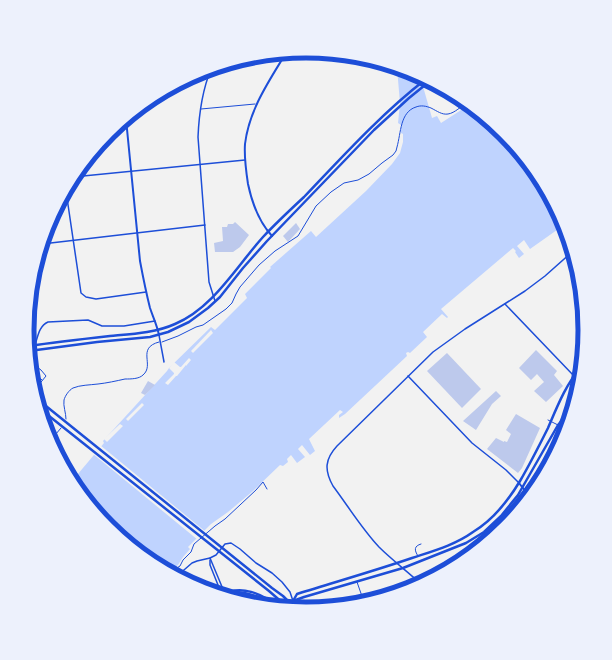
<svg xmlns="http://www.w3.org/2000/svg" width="612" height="660" viewBox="0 0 612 660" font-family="'Roboto Condensed',sans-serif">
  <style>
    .water { fill: #bfd3fe }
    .pier { fill: #f2f2f2 }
    .building { fill: #bdc9ec }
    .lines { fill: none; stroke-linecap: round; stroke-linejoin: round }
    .path { stroke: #1d4ed8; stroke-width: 1 }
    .service { stroke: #1d4ed8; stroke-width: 1 }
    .pedestrian { stroke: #1d4ed8; stroke-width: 1 }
    .minor { stroke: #1d4ed8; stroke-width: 1.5 }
    .tertiary { stroke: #1d4ed8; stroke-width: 2 }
    .secondary { stroke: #1d4ed8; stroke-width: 2.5 }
    .primary { stroke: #1d4ed8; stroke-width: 2.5 }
    .trunk { stroke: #1d4ed8; stroke-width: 2.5 }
    .rim { fill: none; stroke: #1d4ed8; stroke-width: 5 }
  </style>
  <rect width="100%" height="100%" fill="#f2f2f2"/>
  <polygon class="water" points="397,68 413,72 420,76 432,118 437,116 441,123 469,105 503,133 538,175 564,225 530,249 524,240 517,246 524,254 519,258 515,252 516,251 513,248 441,309 448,317 447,318 442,314 423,332 427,337 410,353 408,352 406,353 407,356 345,414 339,418 339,415 343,412 340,410 309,439 315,451 310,455 302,445 298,449 305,457 297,463 291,455 287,459 288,462 283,466 280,465 253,491 228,512 211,524 188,547 190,549 183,557 178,565 169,572 151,562 109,527 74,485 72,481 104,443 103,441 167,371 169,368 211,327 215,330 247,298 245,294 271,268 270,267 311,231 316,237 366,191 392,164 400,153 403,142 403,134 401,133 401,125 398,123 400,103"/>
  <g class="pier">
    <polygon points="211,330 213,333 193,353 191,351"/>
    <polygon points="189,358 191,360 186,366 186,365 177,376 176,376 168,385 165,383 174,374 174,373 169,368 174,362 180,367 181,367"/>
    <polygon points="142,403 144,405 128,421 126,419"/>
    <polygon points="120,424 123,426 107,442 104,439"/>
    <polygon points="100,445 206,532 198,540 93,454"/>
  </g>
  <g class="building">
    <polygon points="235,222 249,235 240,247 233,252 215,252 214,243 223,241 222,227 227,227 228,224 233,224"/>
    <polygon points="296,223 300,229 288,242 283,236"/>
    <polygon points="536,350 557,371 554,375 563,386 546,402 534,391 544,382 537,374 531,380 519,368"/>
    <polygon points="447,353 481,389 462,408 427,371"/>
    <polygon points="148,381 155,385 145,395 141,393"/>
    <polygon points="496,391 501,396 492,404 476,430 463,421"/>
    <polygon points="516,414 540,428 522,468 518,473 487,449 496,438 504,442 504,441 507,442 511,434 506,430"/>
    <polygon points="568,422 566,431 563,429"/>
    <polygon points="548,467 540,481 538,484 533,477"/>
  </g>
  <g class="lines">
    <g class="path">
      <path d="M162,342L178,336L196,327L203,325L226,309L232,303L236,294L240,287L259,265L275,251L298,236L316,206L331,192L344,183L358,180L369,174L382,163L393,155L396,151L397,147C401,133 400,112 416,107C421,105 426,106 431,108C437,111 442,115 448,114C455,113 461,106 467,103"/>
      <path d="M66,419C66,413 63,406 64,400C65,396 69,390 73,388C80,385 90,385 98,384C107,383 116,381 125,379C131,379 139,379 143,375C155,365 136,348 159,342"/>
      <polyline points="50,441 61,428"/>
    </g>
    <g class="service">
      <polyline points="30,362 41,370 46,376 37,387 32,385"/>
      <polyline points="31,370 42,380"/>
      <path d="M418,556C414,550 414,546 421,544"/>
      <polyline points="357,582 364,602"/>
    </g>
    <g class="pedestrian">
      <polyline points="201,109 255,104"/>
      <polyline points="548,420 558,425 563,429"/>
      <polyline points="171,572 172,571 180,566 183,560 191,552 194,544 215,526 225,519 256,490 263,482 267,489"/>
    </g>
    <g class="minor">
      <path d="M211,69C202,91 199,113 198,137L209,282L215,301"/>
      <polyline points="113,129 127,127"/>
      <polyline points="73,177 245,160"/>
      <polyline points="66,191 81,293 86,297 96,299 146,292"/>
      <polyline points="42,244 205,225"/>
      <polyline points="505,304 574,376 580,383"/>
      <polyline points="159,335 164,362"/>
      <path d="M35,345C38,336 39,326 48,322L88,320L102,326H124L155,321"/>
      <polyline points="408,376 472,443 506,470 519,483"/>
      <polyline points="210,558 225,594"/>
      <polyline points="210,560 210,565 222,595"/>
      <polyline points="177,576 192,563 197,561 210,558 216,555 225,544 231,543 240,549 256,563 272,573 282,582 290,592 293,601 299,608"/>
      <path d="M421,584C407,571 392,560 379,547C362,529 348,506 333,486C324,470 325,459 337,446L433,352L465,329L525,291L545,276L572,252"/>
    </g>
    <g class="tertiary">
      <path d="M126,119L140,261C143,277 146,292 150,308C153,317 157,325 159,335"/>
      <path d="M272,236C258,221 252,203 248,184C246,171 244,158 245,144C249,110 269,81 286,53"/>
      <polyline points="519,483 529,496"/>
    </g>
    <g class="secondary">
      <path d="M293,601L297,594C335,582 374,571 412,558C433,551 455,545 473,532C493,520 508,501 520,481C530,464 539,446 548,428C557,407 566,384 581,367"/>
      <polyline points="284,607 293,601 304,597 403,568 466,543 484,532 501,516 518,495 558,425 573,407"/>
    </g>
    <g class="primary">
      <path d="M29,346C56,342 83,339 110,336C132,334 155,333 175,324C213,308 236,267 263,237C276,223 290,210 304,197C343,156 381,114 426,79"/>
      <polyline points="29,351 97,342 150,337 168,332 189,322 208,308 220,297 243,268 267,241 374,130 409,98 430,81"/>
    </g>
    <g class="trunk">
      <polyline points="36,398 272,588 283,596 295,608"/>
      <polyline points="39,408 269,591 284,604 286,607"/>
      <path d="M222,595C241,584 262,594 277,606"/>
      <path d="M226,596C242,588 257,596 270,605"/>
      <path d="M230,597C243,593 255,597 266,605"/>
    </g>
  </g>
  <path d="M0 0H612V660H0ZM34 330a272 272 0 1 1 544 0a272 272 0 1 1-544 0Z" fill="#edf1fc" fill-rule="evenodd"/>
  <path class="rim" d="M34 330a272 272 0 1 1 544 0a272 272 0 1 1-544 0Z"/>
</svg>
